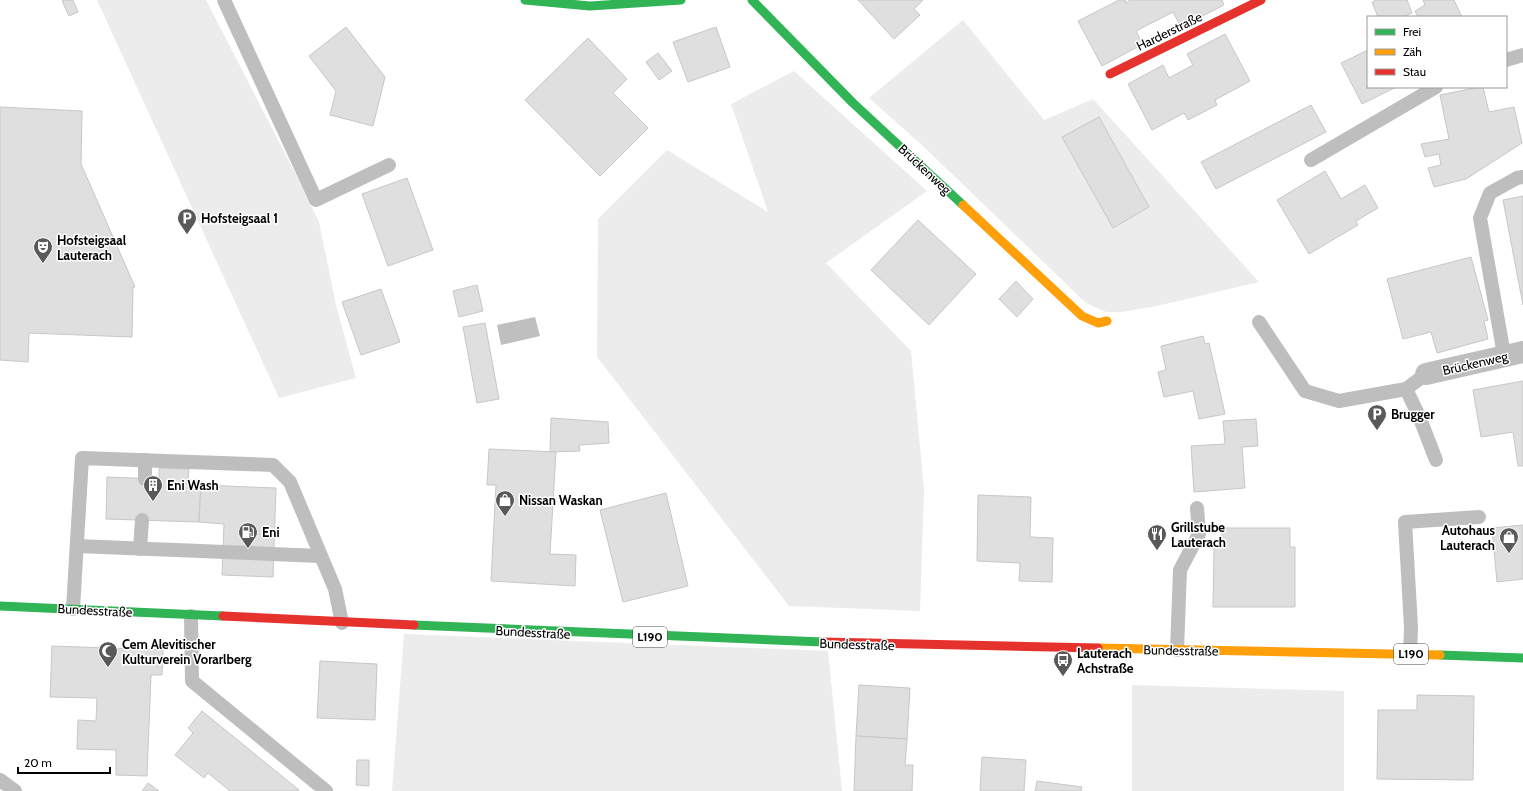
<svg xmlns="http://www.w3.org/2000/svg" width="1523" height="791" viewBox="0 0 1523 791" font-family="Cabin,sans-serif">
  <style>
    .green { fill: #ececec }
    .water { fill: #bfbfbf }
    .building { fill: #dfdfdf; stroke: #c7c7c7 }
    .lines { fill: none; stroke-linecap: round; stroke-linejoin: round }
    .lane { stroke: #bebebe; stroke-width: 14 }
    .street { stroke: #bebebe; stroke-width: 22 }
    .fast { stroke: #30b455; stroke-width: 9 }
    .slow { stroke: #ff9f0a; stroke-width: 9 }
    .jam { stroke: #e5322d; stroke-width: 9 }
    .labels { text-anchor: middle; stroke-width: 3; stroke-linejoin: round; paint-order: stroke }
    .shield { fill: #fff; stroke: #4c4c4c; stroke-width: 1 }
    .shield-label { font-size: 12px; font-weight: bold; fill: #000 }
    .street-label { font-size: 13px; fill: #000; stroke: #fff }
    .poi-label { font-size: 13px; font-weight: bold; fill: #000; stroke: #fff; text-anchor: start }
  </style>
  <rect width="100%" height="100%" fill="#fff"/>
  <g class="green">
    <polygon points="97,0 206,0 292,167 319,222 336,305 356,378 279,398"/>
    <polygon points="963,20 1044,120 1093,99 1259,282 1157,306 1122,312 1106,312 1086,303 924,147 869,98"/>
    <polygon points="794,71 927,191 826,263 911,351 924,490 920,611 789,606 597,357 598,219 667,150 768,212 731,104"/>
    <polygon points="404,634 828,651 842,791 392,791"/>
    <polygon points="1132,685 1344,691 1344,791 1132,791"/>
  </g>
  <polygon class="water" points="535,317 540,336 501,345 497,325"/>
  <g class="building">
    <polygon points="65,0 73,0 78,12 69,16 62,1"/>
    <polygon points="858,0 923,0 914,9 920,15 894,39"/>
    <polygon points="1119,0 1125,0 1126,3 1130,0 1222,0 1224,5 1181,27 1173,12 1136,31 1143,44 1102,66 1078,21"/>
    <polygon points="1377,0 1407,0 1412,13 1402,17 1378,17 1372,2"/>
    <polygon points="1423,0 1454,0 1462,17 1418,17 1415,11 1425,5"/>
    <polygon points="346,27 385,77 373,126 330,115 336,91 309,56"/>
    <polygon points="716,27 730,67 688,82 673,42"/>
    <polygon points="1225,34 1250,81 1215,100 1217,105 1188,120 1184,113 1152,130 1128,84 1163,65 1169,78 1193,65 1187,54"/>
    <polygon points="588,38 627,79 613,93 648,128 600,176 525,100"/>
    <polygon points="1368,50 1368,87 1396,87 1362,104 1341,63"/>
    <polygon points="658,53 672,71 659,80 646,62"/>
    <polygon points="1479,87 1483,87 1489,112 1514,107 1522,143 1466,179 1434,187 1428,168 1441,165 1439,154 1425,157 1421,144 1449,139 1440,95"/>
    <polygon points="1311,105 1326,132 1216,189 1201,162"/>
    <polygon points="0,107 82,111 81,164 135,287 133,287 132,337 29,333 28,362 0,360"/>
    <polygon points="1099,117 1149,207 1113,228 1062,137"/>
    <polygon points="1325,171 1341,199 1365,185 1378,208 1356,221 1358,225 1309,254 1277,200"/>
    <polygon points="407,178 433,250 388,266 362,194"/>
    <polygon points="1523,196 1523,305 1503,200"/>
    <polygon points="918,220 976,274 929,325 871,270"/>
    <polygon points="1471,257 1488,320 1484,321 1488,339 1437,353 1431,332 1403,339 1387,279"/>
    <polygon points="1016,281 1033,299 1017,317 999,299"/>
    <polygon points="477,285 483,311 459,317 453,291"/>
    <polygon points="381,289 400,342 361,355 342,302"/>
    <polygon points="485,323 499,399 477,403 463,327"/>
    <polygon points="1203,336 1205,344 1209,343 1225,414 1199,419 1193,391 1164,397 1158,372 1166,370 1161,346"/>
    <polygon points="1523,381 1523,466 1518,466 1513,432 1481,437 1473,390"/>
    <polygon points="551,418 608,422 609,443 579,445 580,451 550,452"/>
    <polygon points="1256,419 1258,446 1242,447 1245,488 1194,492 1191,446 1225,444 1223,421"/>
    <polygon points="489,449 556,452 550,554 576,555 575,586 491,581 496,485 487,485"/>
    <polygon points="159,468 189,469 188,480 201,480 199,522 106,519 107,477 159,479"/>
    <polygon points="201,485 276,488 273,577 222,575 224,524 199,522"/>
    <polygon points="666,493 688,586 623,602 600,510"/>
    <polygon points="978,495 1031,497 1030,537 1053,538 1052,582 1019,581 1020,563 977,561"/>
    <polygon points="1523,525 1523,579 1497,582 1492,528"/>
    <polygon points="1222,528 1290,528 1290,547 1295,547 1295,607 1213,607 1214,547 1222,547"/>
    <polygon points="52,646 163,650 162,675 151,675 147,776 116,775 116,750 77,749 78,720 96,721 97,698 50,697"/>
    <polygon points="320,661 377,664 375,720 317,718"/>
    <polygon points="859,685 910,688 907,739 856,736"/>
    <polygon points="1417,695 1474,696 1473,780 1377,779 1378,710 1417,710"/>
    <polygon points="202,711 299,790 299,791 230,791 208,773 204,778 175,755 193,733 188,728"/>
    <polygon points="856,736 907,739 905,765 913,765 912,791 854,791"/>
    <polygon points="982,757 1026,760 1024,791 980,791"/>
    <polygon points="357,760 369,760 369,786 356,785"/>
    <polygon points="1037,781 1082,787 1081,791 1035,791"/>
    <polygon points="148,783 159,791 142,791"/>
  </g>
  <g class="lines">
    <g class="lane">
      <polyline points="224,0 316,200 389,165"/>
      <polyline points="1506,60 1523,55"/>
      <polyline points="1311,160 1436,87"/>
      <polyline points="1259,322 1305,391 1339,401 1406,389 1426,374"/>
      <polyline points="1504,355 1480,218 1490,193 1517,178 1523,177"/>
      <polyline points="1406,389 1419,416 1436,460"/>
      <polyline points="145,479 145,460"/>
      <polyline points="77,546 320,556"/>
      <polyline points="140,549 142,520"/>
      <polyline points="73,609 82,458 273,465 290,482 335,589 342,623"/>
      <polyline points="191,616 192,681 326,791"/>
      <polyline points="1177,650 1180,570 1199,534 1197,508"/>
      <polyline points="1410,654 1411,627 1405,522 1479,517"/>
      <polyline points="0,780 15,791"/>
    </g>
    <polyline class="street" points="1426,374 1523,352"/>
    <g class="fast">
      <polyline points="525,0 590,6 681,0"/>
      <polyline points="752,0 853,103 963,205"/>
      <polyline points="0,606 223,616"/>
      <polyline points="414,625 823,642"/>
      <polyline points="1440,655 1523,658"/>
    </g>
    <g class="slow">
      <polyline points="963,205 1082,316 1098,323 1107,321"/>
      <polyline points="1098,648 1440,655"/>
    </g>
    <g class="jam">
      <polyline points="1110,74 1261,0"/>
      <polyline points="223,616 414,625"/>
      <polyline points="823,642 1098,648"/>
    </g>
  </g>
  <defs>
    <g id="parking-pin" transform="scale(1)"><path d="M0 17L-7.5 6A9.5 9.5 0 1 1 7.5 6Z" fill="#595959" stroke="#fff"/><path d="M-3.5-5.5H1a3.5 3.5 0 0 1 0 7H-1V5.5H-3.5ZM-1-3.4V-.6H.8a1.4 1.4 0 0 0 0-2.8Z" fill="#fff"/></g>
    <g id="theatre-pin" transform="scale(1)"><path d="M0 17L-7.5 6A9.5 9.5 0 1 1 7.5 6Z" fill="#595959" stroke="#fff"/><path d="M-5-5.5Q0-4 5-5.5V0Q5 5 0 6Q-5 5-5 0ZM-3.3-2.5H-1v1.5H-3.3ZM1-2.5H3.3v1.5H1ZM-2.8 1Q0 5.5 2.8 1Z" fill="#fff"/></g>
    <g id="building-pin" transform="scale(1)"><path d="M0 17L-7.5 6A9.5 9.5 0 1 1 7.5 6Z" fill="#595959" stroke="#fff"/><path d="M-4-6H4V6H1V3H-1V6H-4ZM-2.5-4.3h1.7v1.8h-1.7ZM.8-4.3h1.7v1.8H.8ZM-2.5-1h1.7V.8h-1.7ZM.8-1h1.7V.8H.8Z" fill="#fff"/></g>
    <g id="shop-pin" transform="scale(1)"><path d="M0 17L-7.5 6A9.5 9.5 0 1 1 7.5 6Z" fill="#595959" stroke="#fff"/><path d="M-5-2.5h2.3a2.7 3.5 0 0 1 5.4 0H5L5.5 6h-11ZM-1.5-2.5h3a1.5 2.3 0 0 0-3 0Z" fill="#fff"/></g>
    <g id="fuel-pin" transform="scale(1)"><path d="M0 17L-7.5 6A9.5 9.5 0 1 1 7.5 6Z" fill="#595959" stroke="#fff"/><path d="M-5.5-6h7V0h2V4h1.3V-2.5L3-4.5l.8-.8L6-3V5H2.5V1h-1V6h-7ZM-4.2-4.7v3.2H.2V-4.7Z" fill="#fff"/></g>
    <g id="restaurant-pin" transform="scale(1)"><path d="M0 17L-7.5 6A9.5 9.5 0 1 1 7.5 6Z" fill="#595959" stroke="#fff"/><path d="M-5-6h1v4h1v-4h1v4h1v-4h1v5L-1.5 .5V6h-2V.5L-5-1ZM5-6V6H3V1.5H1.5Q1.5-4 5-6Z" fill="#fff"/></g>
    <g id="mosque-pin" transform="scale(1)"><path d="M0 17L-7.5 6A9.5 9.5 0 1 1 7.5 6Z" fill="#595959" stroke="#fff"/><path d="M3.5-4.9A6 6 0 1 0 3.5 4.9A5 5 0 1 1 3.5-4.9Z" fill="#fff"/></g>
    <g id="bus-pin" transform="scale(1)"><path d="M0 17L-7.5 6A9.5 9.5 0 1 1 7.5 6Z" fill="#595959" stroke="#fff"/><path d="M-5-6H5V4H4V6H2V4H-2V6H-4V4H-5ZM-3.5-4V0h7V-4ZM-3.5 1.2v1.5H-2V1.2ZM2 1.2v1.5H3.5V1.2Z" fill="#fff"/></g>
  </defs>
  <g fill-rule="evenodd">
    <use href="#parking-pin" x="187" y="218"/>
    <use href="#theatre-pin" x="43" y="247"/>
    <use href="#parking-pin" x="1377" y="414"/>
    <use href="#building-pin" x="153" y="485"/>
    <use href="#shop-pin" x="505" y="500"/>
    <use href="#fuel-pin" x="248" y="532"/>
    <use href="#restaurant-pin" x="1157" y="534"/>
    <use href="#shop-pin" x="1509" y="537"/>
    <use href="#mosque-pin" x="108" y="651"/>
    <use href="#bus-pin" x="1063" y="660"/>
  </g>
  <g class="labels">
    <g class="shield">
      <rect x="633" y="627" width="34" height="20" rx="3"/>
      <rect x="1394" y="644" width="34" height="20" rx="3"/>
    </g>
    <g class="shield-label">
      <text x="650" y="641">L190</text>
      <text x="1411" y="658">L190</text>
    </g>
    <g class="street-label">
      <text transform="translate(1169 31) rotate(-26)" y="5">Harderstraße</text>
      <text transform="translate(925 169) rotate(43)" y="5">Brückenweg</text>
      <text transform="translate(1475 363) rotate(-13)" y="5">Brückenweg</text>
      <text transform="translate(95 610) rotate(3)" y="5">Bundesstraße</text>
      <text transform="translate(533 632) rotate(3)" y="5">Bundesstraße</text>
      <text transform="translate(857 644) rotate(2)" y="5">Bundesstraße</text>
      <text transform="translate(1181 650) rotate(1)" y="5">Bundesstraße</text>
    </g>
    <g class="poi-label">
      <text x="201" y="223">Hofsteigsaal 1</text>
      <text x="57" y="245">Hofsteigsaal<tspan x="57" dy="15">Lauterach</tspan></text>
      <text x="1391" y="419">Brugger</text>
      <text x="167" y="490">Eni Wash</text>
      <text x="519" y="505">Nissan Waskan</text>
      <text x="1171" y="532">Grillstube<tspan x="1171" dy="15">Lauterach</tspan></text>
      <text x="1495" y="535" text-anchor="end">Autohaus<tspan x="1495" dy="15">Lauterach</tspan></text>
      <text x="262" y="537">Eni</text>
      <text x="122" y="649">Cem Alevitischer<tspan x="122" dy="15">Kulturverein Vorarlberg</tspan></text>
      <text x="1077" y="658">Lauterach<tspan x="1077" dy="15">Achstraße</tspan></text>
    </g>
  </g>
  <rect x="1367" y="16" width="140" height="72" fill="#ffffff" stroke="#999999"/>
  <rect x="1375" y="29" width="20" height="6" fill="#30b455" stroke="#999999"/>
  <text x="1403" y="36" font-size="12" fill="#000000">Frei</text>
  <rect x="1375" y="49" width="20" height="6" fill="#ff9f0a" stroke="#999999"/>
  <text x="1403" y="56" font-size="12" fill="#000000">Zäh</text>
  <rect x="1375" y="69" width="20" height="6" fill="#e5322d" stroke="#999999"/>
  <text x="1403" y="76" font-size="12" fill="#000000">Stau</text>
  <path d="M18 767v6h92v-6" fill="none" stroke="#000000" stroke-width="2"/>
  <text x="24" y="767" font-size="12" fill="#000000" stroke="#ffffff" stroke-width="3" paint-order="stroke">20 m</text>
</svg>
